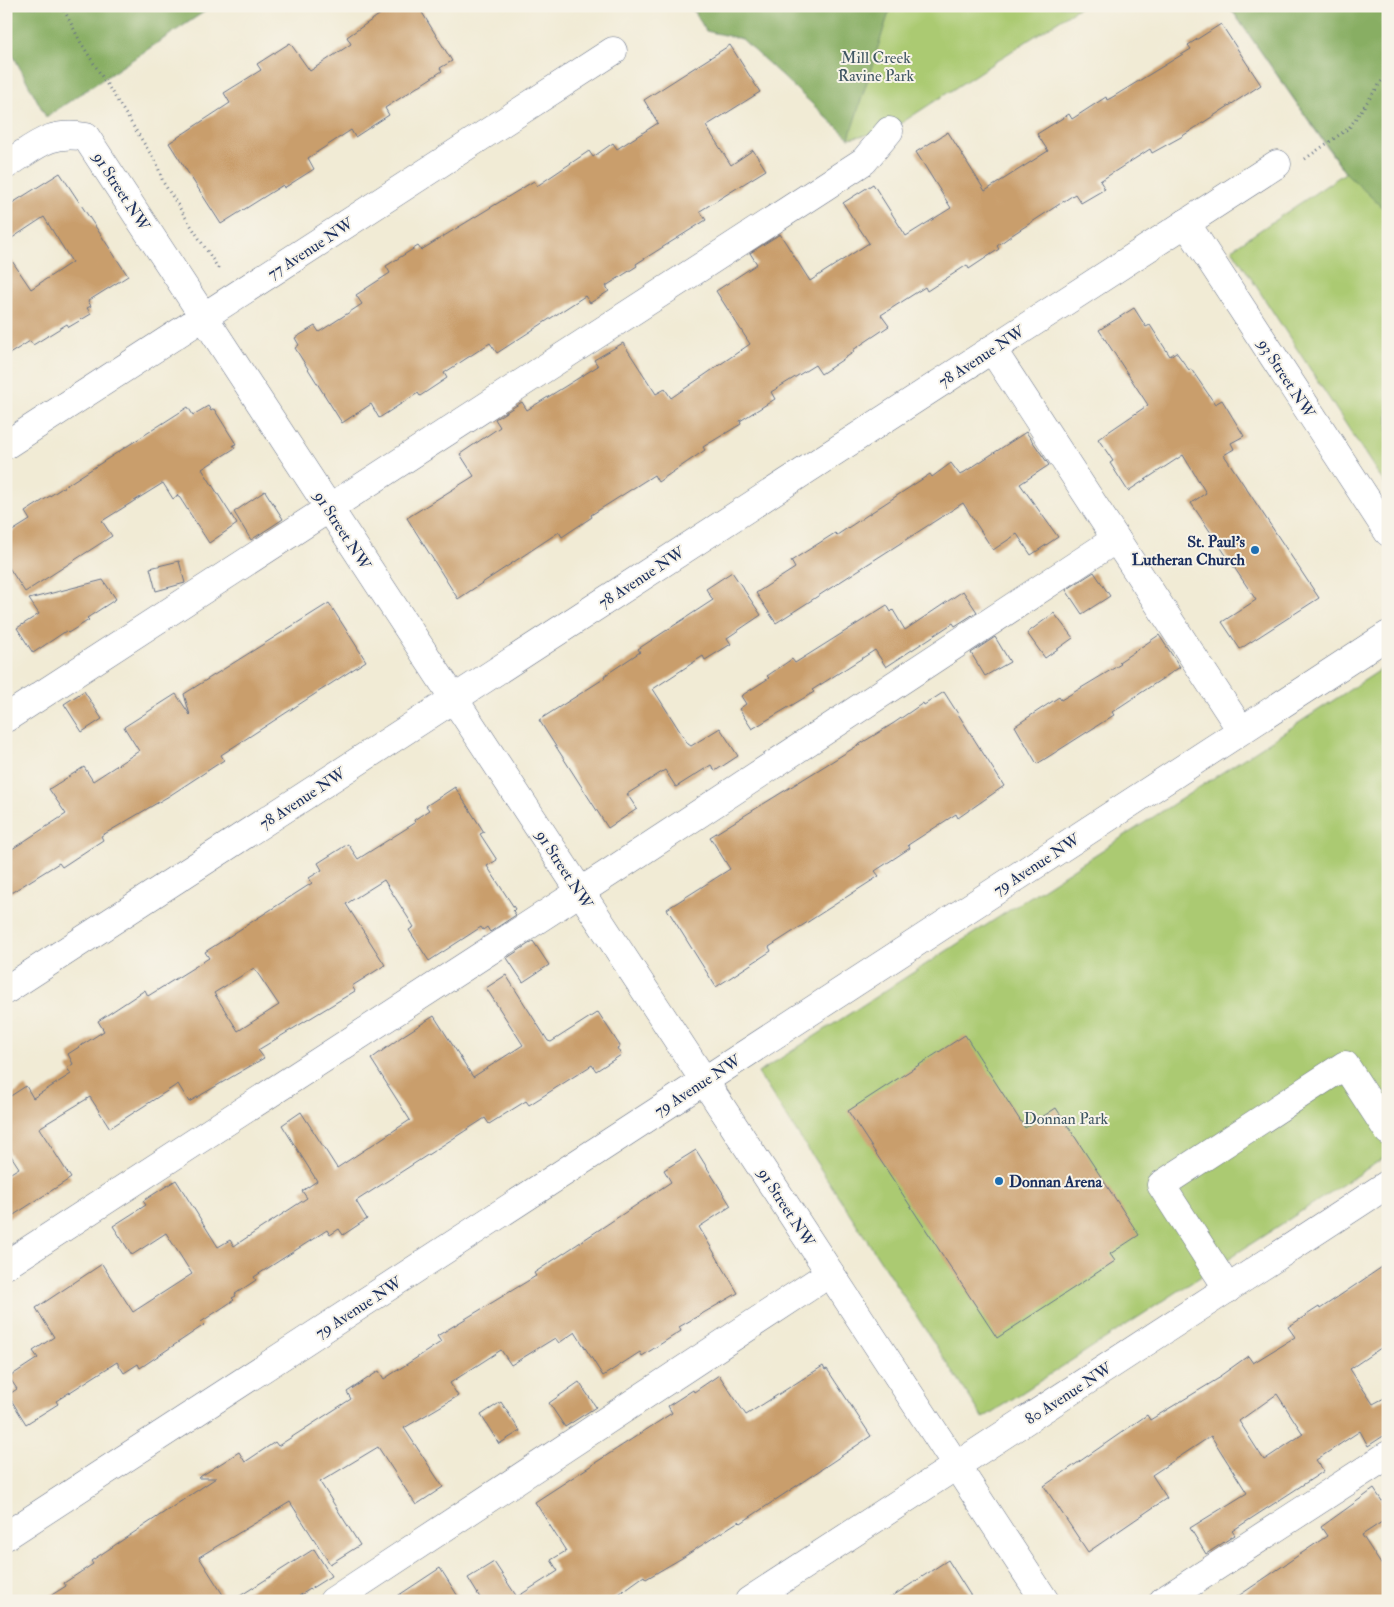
<svg xmlns="http://www.w3.org/2000/svg" width="1394" height="1607" viewBox="0 0 1394 1607" font-family="'IM FELL Double Pica',serif">
  <style>
    .green { fill: #abca72; stroke: #637c68 }
    .forest { fill: #88ae64; stroke: #526e61 }
    .building { fill: #c99e6c; fill-rule: evenodd }
    .lines { fill: none; stroke-linecap: round; stroke-linejoin: round }
    .minor-casing { stroke: #667188; stroke-width: 29 }
    .path { stroke: #667188; stroke-width: 3; stroke-dasharray: 1 4; stroke-linecap: butt }
    .minor { stroke: #fff; stroke-width: 28 }
    .poi-dot { fill: #1f6fb2; stroke: #f7f3e8; stroke-width: 2 }
    .labels { text-anchor: middle; stroke-width: 4; stroke-linejoin: round; paint-order: stroke }
    .park-label { font-size: 16px; fill: #3f5663; stroke: #f7f3e8 }
    .street-label { font-size: 16px; fill: #1b2f5e; stroke: #f7f3e8 }
    .poi-label { font-size: 16px; font-weight: bold; fill: #1b2f5e; stroke: #f7f3e8; text-anchor: end }
  </style>
  <rect width="100%" height="100%" fill="#f7f3e8"/>
  <filter id="ink" filterUnits="userSpaceOnUse"><feTurbulence type="fractalNoise" baseFrequency=".02" numOctaves="2"/><feDisplacementMap in="SourceGraphic" scale="10" xChannelSelector="R" yChannelSelector="G"/><feConvolveMatrix kernelMatrix="1 2 1 2 8 2 1 2 1" color-interpolation-filters="sRGB"/></filter>
  <filter id="wash" filterUnits="userSpaceOnUse"><feTurbulence type="fractalNoise" baseFrequency=".0096" numOctaves="4" result="noise"/><feDisplacementMap in="SourceGraphic" scale="20" xChannelSelector="R" yChannelSelector="G"/><feGaussianBlur stdDeviation="1.12" result="paint"/><feColorMatrix in="noise" values="0 0 0 0 0 0 0 0 0 0 0 0 0 0 0 0 0 1.4 0 .05"/><feComposite in="paint" operator="in"/></filter>
  <g filter="url(#wash)">
    <rect width="100%" height="100%" fill="#f1ebd5"/>
    <g class="green">
      <polygon points="765,6 1081,6 889,131 849,138"/>
      <polygon points="1229,6 1388,6 1388,489 1232,249 1345,173"/>
      <polygon points="1388,665 1388,1155 983,1418 758,1073"/>
    </g>
    <g class="forest">
      <polygon points="6,6 213,6 46,117 6,42"/>
      <polygon points="691,6 891,6 849,138 742,39 706,31"/>
      <polygon points="1229,6 1388,6 1388,213 1346,173"/>
    </g>
    <g id="blocks">
      <g class="building">
        <polygon points="392,6 418,6 452,61 440,68 442,71 385,108 389,115 355,137 351,130 308,158 314,169 284,188 283,185 221,224 169,143 230,103 224,93 261,70 257,64 290,43 310,71 351,44 347,37"/>
        <polygon points="1221,24 1261,85 1181,137 1152,153 1150,149 1100,181 1105,189 1081,203 1075,194 1012,235 997,246 999,249 969,269 967,265 927,291 925,287 881,315 889,326 853,350 854,352 821,374 815,365 771,392 775,399 740,421 741,424 703,447 705,450 658,482 654,475 591,515 592,517 562,537 559,532 458,599 407,518 474,476 460,454 500,427 495,419 522,402 527,410 598,366 594,360 623,343 656,394 665,389 671,398 750,344 716,291 757,264 750,253 780,234 810,281 869,243 843,203 873,184 906,236 951,208 916,152 948,132 985,191 1048,151 1037,134 1069,114 1072,119 1106,97 1107,100 1111,98 1191,49 1188,45"/>
        <polygon points="730,45 760,92 706,126 731,165 753,150 766,170 700,211 706,220 636,264 637,266 606,286 609,291 590,303 585,296 497,353 490,343 444,373 447,378 420,396 418,393 379,418 371,404 342,423 295,348 299,345 295,338 315,326 319,332 362,304 356,295 390,273 386,266 418,246 421,250 534,181 537,186 589,151 593,157 613,143 617,149 658,123 644,100"/>
        <polygon points="60,173 128,276 88,301 91,306 87,308 91,314 69,327 67,324 33,345 30,341 6,356 6,252 31,289 72,262 44,217 6,242 6,207"/>
        <polygon points="1134,308 1146,327 1150,325 1170,356 1176,352 1189,370 1191,369 1215,404 1222,400 1244,436 1231,443 1234,449 1224,455 1319,598 1240,649 1222,622 1256,600 1191,503 1206,493 1183,455 1128,491 1110,463 1113,461 1098,439 1148,405 1099,330"/>
        <polygon points="208,406 211,411 214,409 236,444 233,445 235,448 202,469 237,524 209,543 178,495 173,499 163,483 102,521 112,536 25,592 6,563 6,535 30,520 25,512 188,407 193,415"/>
        <polygon points="1026,432 1049,465 1020,484 1058,537 1031,555 1017,534 993,550 963,503 776,623 756,593 795,568 791,561 835,533 837,535 930,474 932,477 951,463 960,475"/>
        <polygon points="265,491 283,519 251,540 234,512"/>
        <polygon points="179,561 185,583 156,591 150,568"/>
        <polygon points="732,572 761,615 727,638 731,644 705,660 703,656 653,689 688,744 691,746 720,728 738,756 715,771 711,765 676,787 665,770 627,794 637,809 608,828 539,720 605,678 604,676 640,652 638,649 713,600 706,589"/>
        <polygon points="1094,572 1110,596 1082,614 1066,590"/>
        <polygon points="103,580 116,599 87,618 89,620 68,633 66,631 33,653 17,628 39,614 29,599"/>
        <polygon points="963,591 977,612 955,626 953,623 886,667 875,650 812,690 814,692 752,729 739,709 746,704 741,696 769,678 767,676 792,659 795,663 887,605 891,612 893,610 905,630"/>
        <polygon points="329,603 366,661 221,755 224,760 169,796 101,836 103,840 62,867 59,863 6,896 6,853 66,814 49,789 84,767 93,781 139,751 124,727 176,694 190,715 184,694"/>
        <polygon points="1054,613 1073,638 1045,658 1027,633"/>
        <polygon points="1159,635 1180,667 1112,712 1114,715 1037,764 1015,726 1059,697 1061,700 1121,664 1119,662"/>
        <polygon points="995,637 1010,662 985,676 971,653"/>
        <polygon points="84,691 102,719 82,732 64,704"/>
        <polygon points="944,692 1004,786 958,818 956,814 908,845 910,848 875,871 879,876 769,947 771,951 716,987 667,909 730,869 710,837 894,723 923,703 924,705"/>
        <path d="M455,787L484,832L480,834L497,860L487,866L515,909L513,911L516,915L490,932L487,927L483,930L481,927L429,961L409,930L414,927L384,880L346,904L385,965L352,986L355,991L258,1050L264,1058L189,1102L178,1084L110,1128L90,1097L39,1128L71,1178L6,1220V1176L19,1168L6,1148V1099L26,1086L33,1098L71,1074L67,1068L73,1064L68,1054L104,1031L98,1021L145,990L148,996L209,958L205,952L312,883L309,878L322,870L318,863L348,844L358,859L415,823L414,820L429,810L426,806ZM254,968L279,1005L238,1031L214,993Z"/>
        <polygon points="533,941 549,965 523,982 507,958"/>
        <polygon points="506,975 548,1041 551,1042 598,1012 620,1046 617,1048 621,1055 596,1071 592,1065 529,1105 526,1101 489,1124 485,1118 356,1201 367,1219 343,1235 339,1229 330,1235 327,1230 254,1277 256,1280 235,1294 236,1296 232,1298 234,1300 201,1322 204,1325 140,1368 138,1364 124,1373 117,1362 56,1401 58,1404 26,1424 8,1395 17,1389 9,1377 38,1358 33,1351 54,1337 36,1308 102,1264 133,1312 192,1274 166,1233 132,1255 113,1226 146,1205 143,1201 176,1180 218,1247 230,1240 234,1246 307,1198 302,1191 317,1181 282,1125 301,1112 337,1168 410,1120 371,1059 404,1035 434,1016 473,1077 523,1045 486,988"/>
        <polygon points="965,1035 1025,1128 1056,1108 1139,1235 1110,1254 1115,1261 997,1338 848,1111"/>
        <polygon points="696,1150 731,1206 699,1227 738,1293 679,1327 681,1331 642,1356 640,1352 603,1376 575,1332 559,1343 555,1338 511,1365 501,1350 450,1383 458,1396 404,1428 443,1487 416,1505 378,1447 320,1482 360,1545 330,1564 290,1502 199,1557 227,1601 42,1601 66,1586 64,1583 93,1564 91,1561 216,1478 198,1478 239,1452 245,1462 275,1442 278,1446 351,1399 347,1392 379,1371 384,1379 441,1342 437,1336 536,1276 534,1273 671,1182 664,1170"/>
        <path d="M1388,1263V1343L1350,1369L1373,1404L1388,1396V1433L1368,1446L1360,1431L1316,1460L1324,1471L1232,1531L1235,1535L1206,1554L1190,1528L1247,1493L1211,1436L1152,1475L1167,1498L1088,1552L1044,1486L1147,1415L1150,1420L1221,1377L1220,1376L1248,1356L1253,1363L1295,1337L1288,1327L1319,1307L1320,1309ZM1277,1394L1303,1434L1264,1460L1239,1421Z"/>
        <polygon points="823,1366 825,1370 827,1369 871,1436 741,1523 739,1521 682,1558 646,1579 644,1576 609,1601 482,1601 468,1578 494,1562 517,1597 558,1571 551,1560 566,1551 535,1502 672,1413 668,1406 693,1390 694,1392 719,1375 746,1415"/>
        <polygon points="579,1382 596,1407 565,1427 549,1403"/>
        <polygon points="501,1402 520,1431 499,1444 481,1415"/>
        <polygon points="1374,1489 1388,1510 1388,1518 1362,1535 1388,1575 1388,1601 1231,1601 1327,1536 1321,1527"/>
        <polygon points="314,1549 331,1576 291,1601 232,1601"/>
        <polygon points="948,1560 974,1601 885,1601"/>
        <polygon points="440,1568 461,1601 390,1601"/>
      </g>
    </g>
  </g>
  <g filter="url(#ink)">
    <use href="#blocks" fill-opacity="0" stroke="#667188" stroke-width="1"/>
    <g class="lines">
      <g class="minor-casing">
        <g id="minor">
          <path d="M6,165C35,147 49,130 86,137L1045,1601"/>
          <polyline points="1186,223 1388,532"/>
          <polyline points="992,349 1116,539"/>
          <polyline points="6,445 613,51"/>
          <polyline points="6,718 864,161 889,131"/>
          <polyline points="6,990 1277,164"/>
          <polyline points="6,1265 612,871 1116,539 1241,730"/>
          <polyline points="1228,1289 1161,1185 1345,1065 1388,1131"/>
          <polyline points="6,1536 1388,635"/>
          <polyline points="333,1601 830,1273"/>
          <polyline points="749,1601 1388,1184"/>
          <polyline points="1163,1601 1388,1455"/>
        </g>
      </g>
      <g class="path">
        <polyline points="62,6 81,43 157,164 163,182 220,271"/>
        <polyline points="1305,159 1349,128 1388,72"/>
      </g>
      <use href="#minor" class="minor"/>
    </g>
  </g>
  <g class="poi-dot">
    <circle cx="1255" cy="550" r="5"/>
    <circle cx="999" cy="1181" r="5"/>
  </g>
  <g class="labels">
    <g class="park-label">
      <text x="876" y="63">Mill Creek<tspan x="876" dy="18">Ravine Park</tspan></text>
      <text x="1066" y="1124">Donnan Park</text>
    </g>
    <g class="street-label">
      <text transform="translate(122 191) rotate(57)" y="6">91 Street NW</text>
      <text transform="translate(310 248) rotate(-33)" y="6">77 Avenue NW</text>
      <text transform="translate(981 356) rotate(-33)" y="6">78 Avenue NW</text>
      <text transform="translate(1287 378) rotate(57)" y="6">93 Street NW</text>
      <text transform="translate(343 530) rotate(57)" y="6">91 Street NW</text>
      <text transform="translate(641 577) rotate(-33)" y="6">78 Avenue NW</text>
      <text transform="translate(302 798) rotate(-33)" y="6">78 Avenue NW</text>
      <text transform="translate(1036 864) rotate(-33)" y="6">79 Avenue NW</text>
      <text transform="translate(565 869) rotate(57)" y="6">91 Street NW</text>
      <text transform="translate(697 1085) rotate(-33)" y="6">79 Avenue NW</text>
      <text transform="translate(787 1207) rotate(57)" y="6">91 Street NW</text>
      <text transform="translate(358 1307) rotate(-33)" y="6">79 Avenue NW</text>
      <text transform="translate(1068 1393) rotate(-33)" y="6">80 Avenue NW</text>
    </g>
    <g class="poi-label">
      <text x="1245" y="547">St. Paul's<tspan x="1245" dy="18">Lutheran Church</tspan></text>
      <text x="1009" y="1187" text-anchor="start">Donnan Arena</text>
    </g>
  </g>
  <rect width="1394" height="1607" fill="none" stroke="#f7f3e8" stroke-width="25"/>
</svg>
